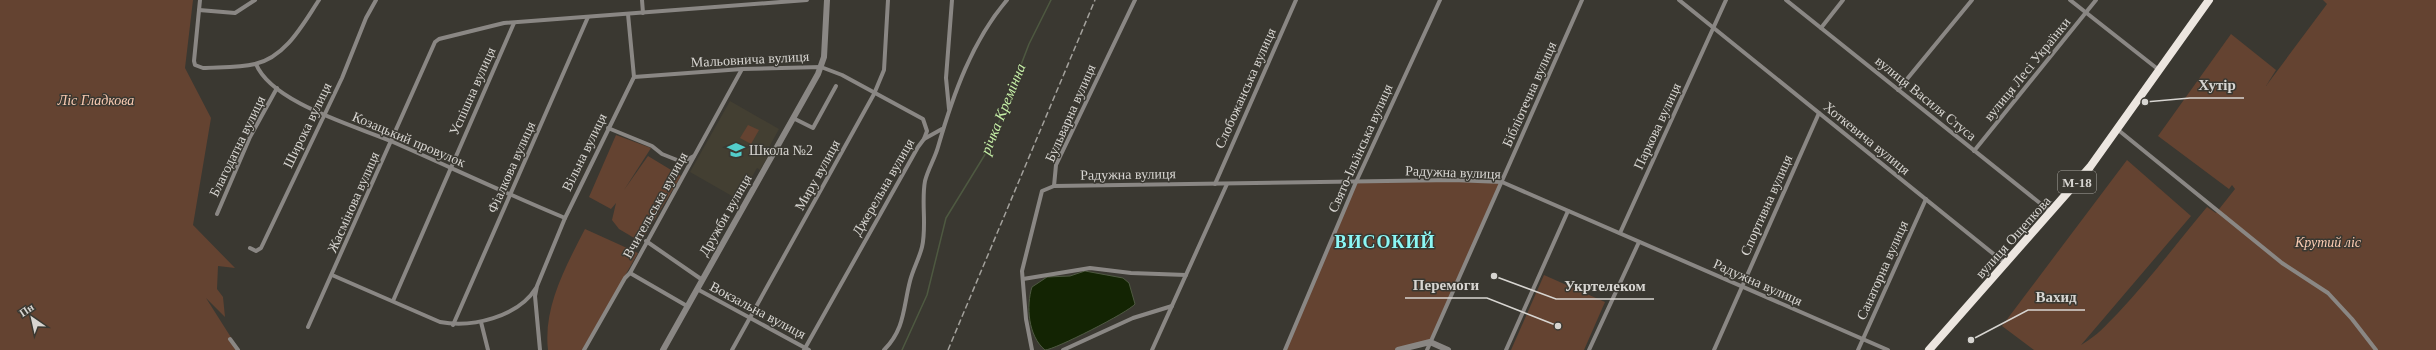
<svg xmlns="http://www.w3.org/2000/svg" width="2436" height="350" viewBox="0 0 2436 350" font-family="'Times New Roman',serif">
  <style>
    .built { fill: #433f32 }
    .green { fill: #644331 }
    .water { fill: #132403; stroke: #4e5941 }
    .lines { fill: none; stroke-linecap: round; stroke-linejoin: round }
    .stream { stroke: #4e5941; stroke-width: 1.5 }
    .minor { stroke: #8a8784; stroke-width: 4 }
    .tertiary { stroke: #8a8784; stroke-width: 6 }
    .trunk { stroke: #ece6e0; stroke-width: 8 }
    .rail { stroke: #a3a19c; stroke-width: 1.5; stroke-dasharray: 6 3; stroke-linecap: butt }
    .labels { text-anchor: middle; stroke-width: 3; stroke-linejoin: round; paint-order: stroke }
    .shield { fill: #3a3831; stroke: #a8a6a1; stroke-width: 1 }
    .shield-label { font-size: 13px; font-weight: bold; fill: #d7d5d1 }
    .street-label { font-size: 14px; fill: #d7d5d1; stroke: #3a3831 }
    .park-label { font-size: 14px; font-style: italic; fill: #facbb2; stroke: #3a3831 }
    .poi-label { font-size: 14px; fill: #d7d5d1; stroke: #3a3831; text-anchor: start }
    .water-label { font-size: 15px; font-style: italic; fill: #c6f0a7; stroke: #3a3831 }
    .district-label { font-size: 18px; font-weight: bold; letter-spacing: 1px; fill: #8bf7f5; stroke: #3a3831 }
    .leader { fill: none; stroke: #d7d5d1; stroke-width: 1.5 }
    .callout-dot { fill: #d7d5d1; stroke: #3a3831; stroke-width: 1.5 }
    .callout-label { font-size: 15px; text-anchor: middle; font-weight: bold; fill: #d7d5d1; stroke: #3a3831; stroke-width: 3; stroke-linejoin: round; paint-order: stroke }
  </style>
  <rect width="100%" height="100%" fill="#3a3831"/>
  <polygon class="built" points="730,101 779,129 768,149 771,151 760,170 757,168 739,200 690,172"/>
  <g class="green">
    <polygon points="0,0 193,0 185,68 211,118 193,225 235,268 218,266 217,289 223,297 225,317 206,298 239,350 0,350"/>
    <path d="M2323,0H2436V350H2034L2002,326L2127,160L2191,216L2081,345C2098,335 2105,326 2118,313C2150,279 2177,243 2207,207L2216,213L2235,189L2232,185L2229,189L2158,136L2231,34L2276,70L2266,86L2327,4Z"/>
    <polygon points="748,125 759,130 751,144 740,138"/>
    <polygon points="616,135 651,148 624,190 648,156 681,176 641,242 619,229 612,220 616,203 611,209 589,197"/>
    <polygon points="1453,180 1502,182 1430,342 1398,350 1285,350 1356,182"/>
    <path d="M585,229L638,253L582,350H548C543,307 566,266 585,229Z"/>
    <polygon points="1544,275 1605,302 1584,350 1511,350"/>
  </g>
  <path class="water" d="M1085,271L1123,278L1129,283L1135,304C1129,312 1054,350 1045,350C1028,336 1026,306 1032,287L1047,277L1070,276Z"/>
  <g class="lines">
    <polyline class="stream" points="902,350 927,295 946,218 989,148 1029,44 1051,0"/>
    <g class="minor">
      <path d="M200,0L194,61L195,65L203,68C219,67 239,68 255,64C286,57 303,24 319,0"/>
      <polyline points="642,0 643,13"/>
      <polyline points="1679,0 2006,264"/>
      <polyline points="1786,0 2051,212"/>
      <polyline points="2070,0 2159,70"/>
      <polyline points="199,10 235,13 255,0"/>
      <polyline points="1821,28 1843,0"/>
      <path d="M256,64C272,103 356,126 393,142C450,167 507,194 565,218"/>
      <polyline points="634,77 742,69 821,67 842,75 923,119 927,131 924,139"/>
      <polyline points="1898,90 1972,0"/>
      <polyline points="949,109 946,78 952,0"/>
      <polyline points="793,118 813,128 836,86"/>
      <polyline points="608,128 652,146 662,154 682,162 694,156"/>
      <polyline points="2117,129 2282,263 2328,293 2352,319 2376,350"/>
      <polyline points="1974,151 2096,0"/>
      <polyline points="1215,184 1296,0"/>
      <polyline points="1054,186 1056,165 1135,0"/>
      <polyline points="217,214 250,137 277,88"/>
      <polyline points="1620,233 1726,0"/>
      <polyline points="646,241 701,279"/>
      <polyline points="250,248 256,251 261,248 342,78 366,18 376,0"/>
      <polyline points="630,273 687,306"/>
      <path d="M332,275L440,322C472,328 518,317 536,288"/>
      <polyline points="1023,279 1090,268 1131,273 1186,275"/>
      <polyline points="697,289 809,350"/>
      <polyline points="393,301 514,23"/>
      <polyline points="481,322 488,350"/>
      <polyline points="453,325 588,17"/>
      <polyline points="308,327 435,42 439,39 504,23 807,0"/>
      <polyline points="230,339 238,350"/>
      <polyline points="540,350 535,296 537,286 565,218 634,77 628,14"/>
      <polyline points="584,350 625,278 630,273 742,69"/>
      <polyline points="732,350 874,94 884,70 888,0"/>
      <polyline points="804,350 918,147 924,139 942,129"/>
      <path d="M884,350C905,329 903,308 910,281C913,269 919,259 922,247C927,226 921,202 925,181C928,169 935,158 938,147C953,95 972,41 1007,0"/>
      <polyline points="1032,350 1026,319 1022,271 1042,191 1054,186 1453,180 1502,182 1888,350"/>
      <polyline points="1063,350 1133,318 1172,306"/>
      <polyline points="1152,350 1227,184"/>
      <polyline points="1285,350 1356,182 1440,0"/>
      <polyline points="1427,350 1582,0"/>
      <polyline points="1506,350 1568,211"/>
      <polyline points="1589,350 1639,242"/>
      <polyline points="1714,350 1819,113"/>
      <polyline points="1858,350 1926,199"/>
    </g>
    <g class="tertiary">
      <polyline points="663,350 818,74 824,57 827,0"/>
      <polyline points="1398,350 1430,342 1448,350"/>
    </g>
    <polyline class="trunk" points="1929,350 2090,167 2209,0"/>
    <polyline class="rail" points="948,350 1095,0"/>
  </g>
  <defs>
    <g id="school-bare" transform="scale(1.38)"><path d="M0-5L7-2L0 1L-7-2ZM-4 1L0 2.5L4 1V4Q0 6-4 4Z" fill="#53cdcb" stroke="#3a3831" stroke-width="2.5" paint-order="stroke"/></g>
  </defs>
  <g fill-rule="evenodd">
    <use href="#school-bare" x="736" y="150"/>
  </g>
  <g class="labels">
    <rect class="shield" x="2058" y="171" width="38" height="22" rx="3"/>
    <g class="shield-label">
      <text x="2077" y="187">М-18</text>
    </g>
    <g class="street-label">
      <text transform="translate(750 59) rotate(-3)" y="5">Мальовнича вулиця</text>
      <text transform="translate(2027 69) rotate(-51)" y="5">вулиця Лесі Українки</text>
      <text transform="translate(1245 88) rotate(-66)" y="5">Слобожанська вулиця</text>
      <text transform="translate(472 91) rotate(-66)" y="5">Успішна вулиця</text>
      <text transform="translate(1529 94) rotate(-66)" y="5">Бібліотечна вулиця</text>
      <text transform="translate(1926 98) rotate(39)" y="5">вулиця Василя Стуса</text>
      <text transform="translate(1070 113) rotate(-66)" y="5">Бульварна вулиця</text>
      <text transform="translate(307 125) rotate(-64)" y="5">Широка вулиця</text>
      <text transform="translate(1657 126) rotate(-65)" y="5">Паркова вулиця</text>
      <text transform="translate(1867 138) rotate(39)" y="5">Хоткевича вулиця</text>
      <text transform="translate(409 139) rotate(23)" y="5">Козацький провулок</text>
      <text transform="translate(237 146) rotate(-64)" y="5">Благодатна вулиця</text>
      <text transform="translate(1360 148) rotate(-66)" y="5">Свято-Ільїнська вулиця</text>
      <text transform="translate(584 152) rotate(-64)" y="5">Вільна вулиця</text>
      <text transform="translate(511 167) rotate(-66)" y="5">Фіалкова вулиця</text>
      <text transform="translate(1453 172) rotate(2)" y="5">Радужна вулиця</text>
      <text transform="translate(1128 174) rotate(-1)" y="5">Радужна вулиця</text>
      <text transform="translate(817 175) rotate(-61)" y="5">Миру вулиця</text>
      <text transform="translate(883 187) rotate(-60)" y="5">Джерельна вулиця</text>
      <text transform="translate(353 202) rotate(-66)" y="5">Жасмінова вулиця</text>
      <text transform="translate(655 205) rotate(-61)" y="5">Вчительська вулиця</text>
      <text transform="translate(1766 205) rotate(-66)" y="5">Спортивна вулиця</text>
      <text transform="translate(725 215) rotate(-60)" y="5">Дружби вулиця</text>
      <text transform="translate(2013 237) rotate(-48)" y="5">вулиця Ощепкова</text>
      <text transform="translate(1882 270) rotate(-66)" y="5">Санаторна вулиця</text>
      <text transform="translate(1758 282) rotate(24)" y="5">Радужна вулиця</text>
      <text transform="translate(758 310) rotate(28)" y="5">Вокзальна вулиця</text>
    </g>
    <g class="park-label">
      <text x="96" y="105">Ліс Гладкова</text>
      <text x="2328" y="247">Крутий ліс</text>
    </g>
    <g class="poi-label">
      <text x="749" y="155">Школа №2</text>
    </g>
    <g class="water-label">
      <text transform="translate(1003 109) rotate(-68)" y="5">річка Кремінна</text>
    </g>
    <g class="district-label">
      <text x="1385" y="248">ВИСОКИЙ</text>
    </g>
  </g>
  <path class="leader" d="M2145 102L2190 98H2244M1558 326L1487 298H1405M1494 276L1556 299H1654M1971 340L2028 310H2085"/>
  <g class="callout-dot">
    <circle cx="2145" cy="102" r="4"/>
    <circle cx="1558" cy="326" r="4"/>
    <circle cx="1494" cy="276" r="4"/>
    <circle cx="1971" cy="340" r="4"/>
  </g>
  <g class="callout-label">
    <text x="2217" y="90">Хутір</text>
    <text x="1446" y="290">Перемоги</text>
    <text x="1605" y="291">Укртелеком</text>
    <text x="2056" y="302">Вахид</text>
  </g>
  <g transform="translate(32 318) rotate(326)" stroke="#3a3831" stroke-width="3" paint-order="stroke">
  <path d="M0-3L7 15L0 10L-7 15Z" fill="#d7d5d1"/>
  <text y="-6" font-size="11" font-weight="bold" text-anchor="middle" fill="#d7d5d1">Пн</text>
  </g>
</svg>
